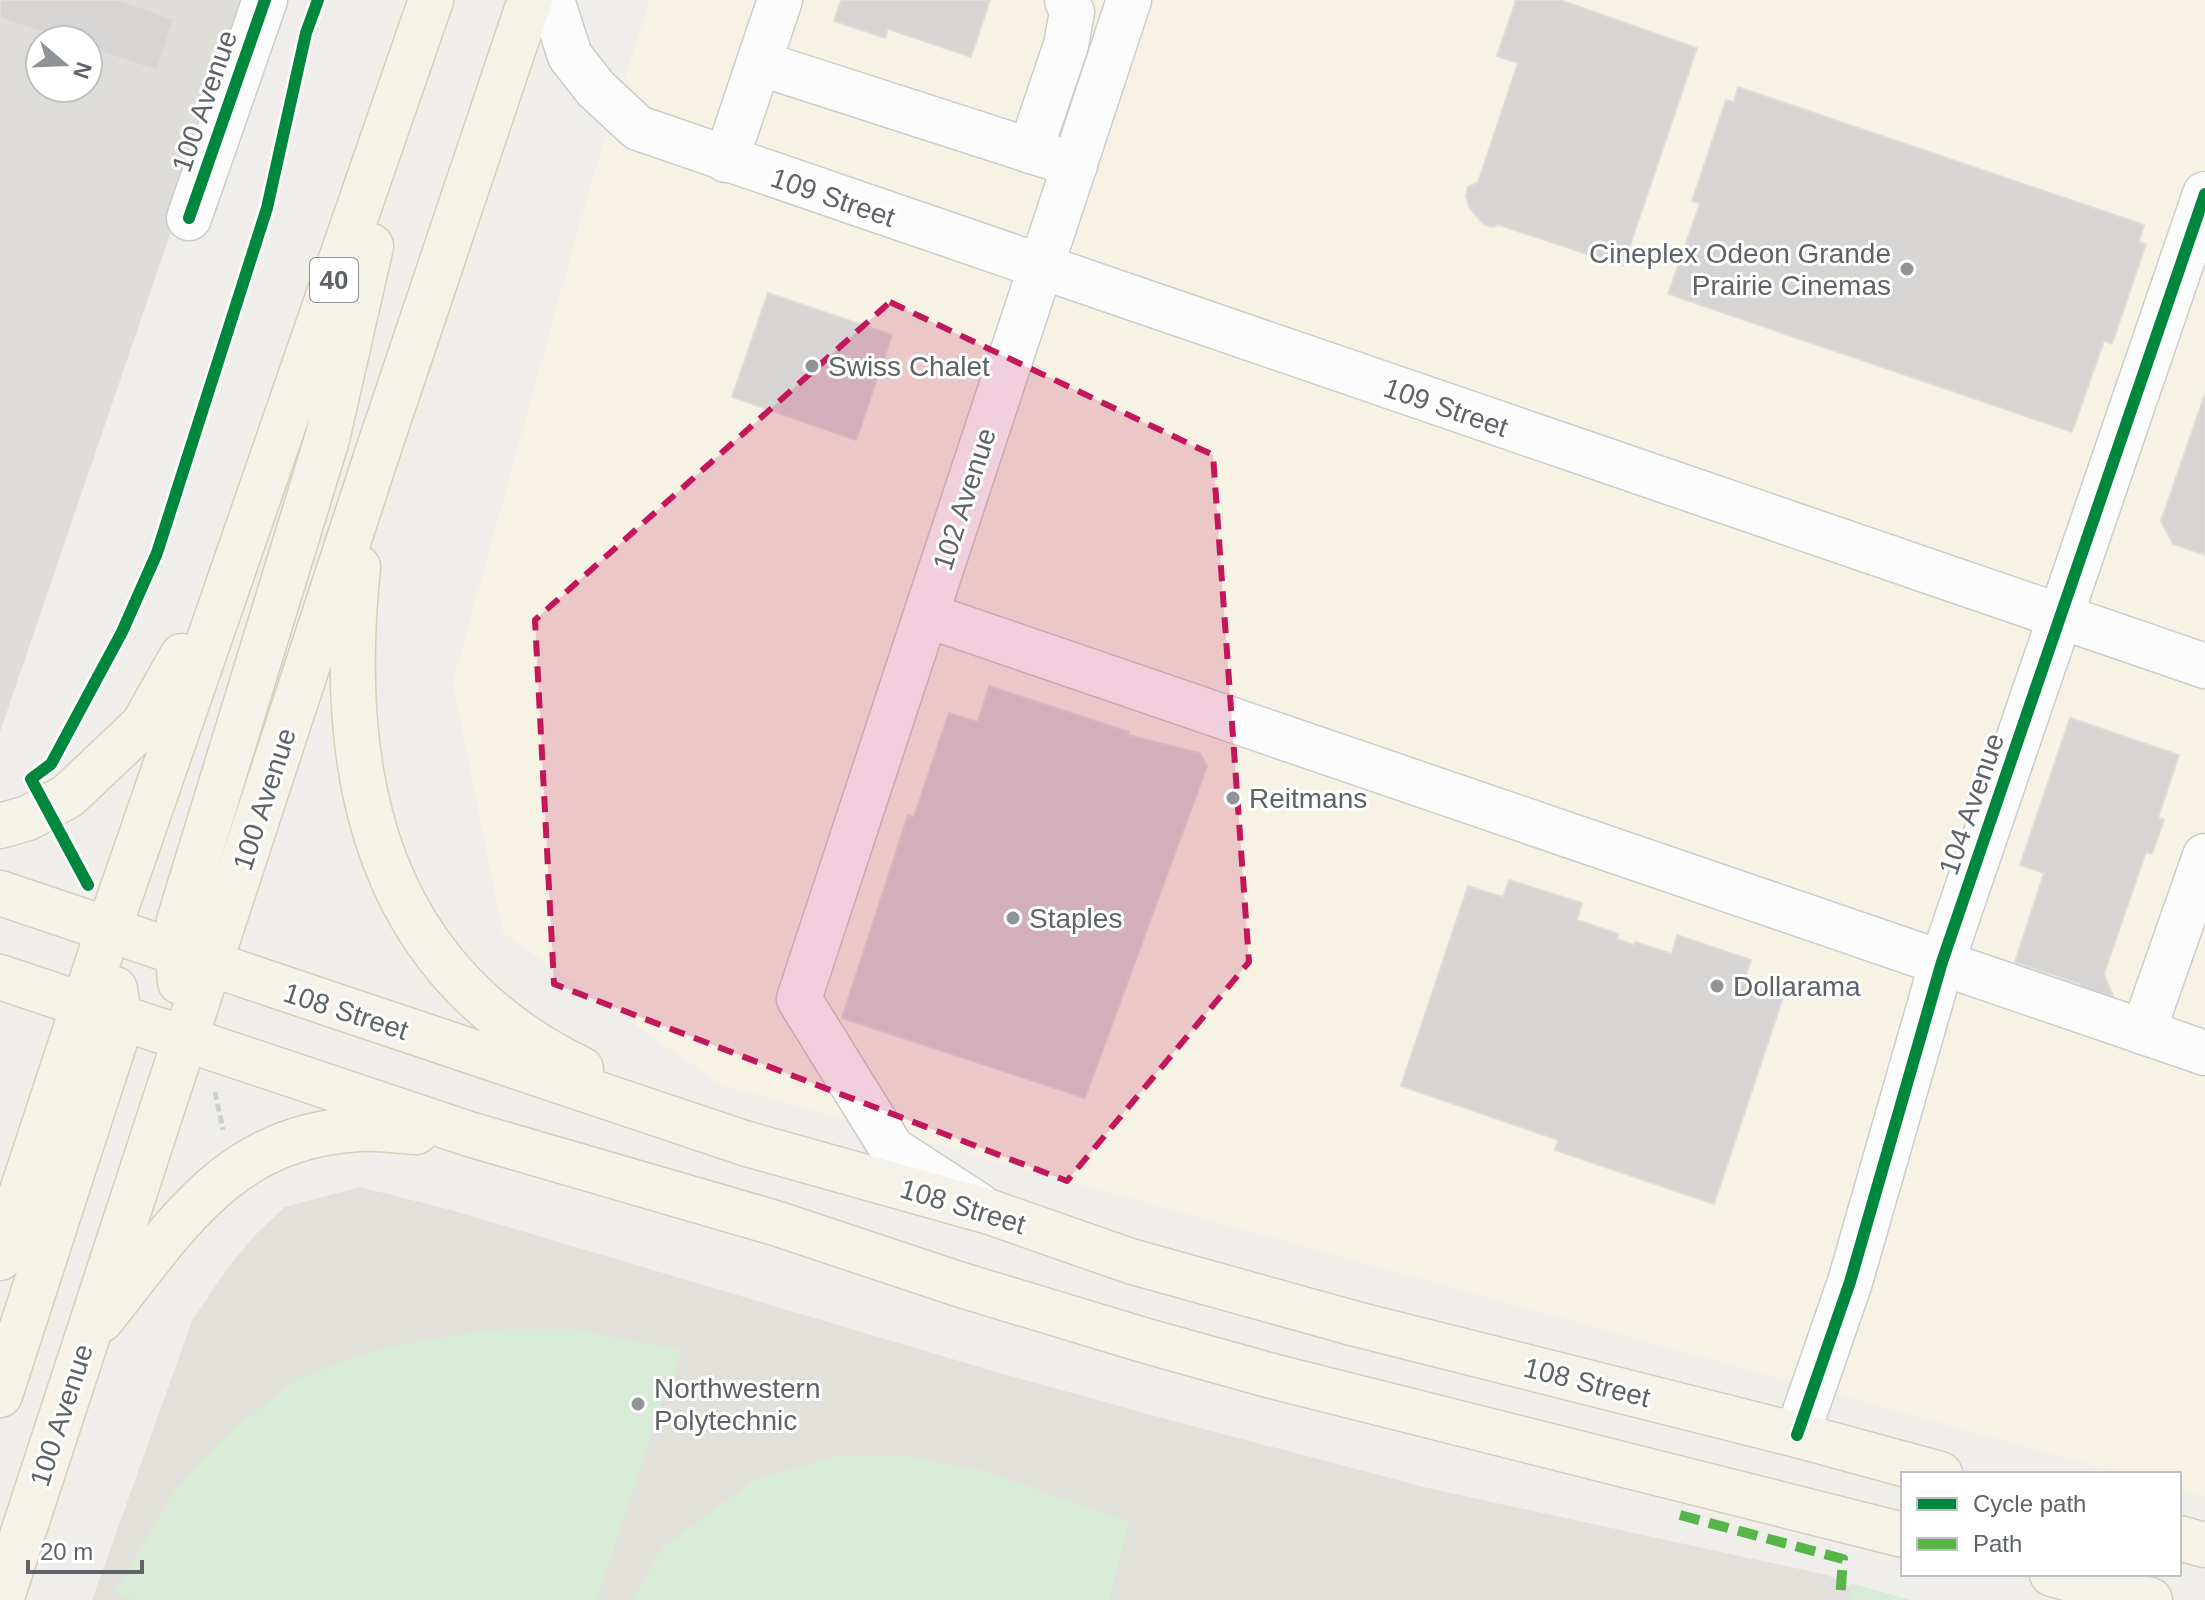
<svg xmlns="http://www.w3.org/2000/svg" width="2205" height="1600" viewBox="0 0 2205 1600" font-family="Helvetica,sans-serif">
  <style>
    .commercial { fill: #f7f3e4 }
    .industrial { fill: #dfddda; fill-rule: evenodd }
    .education { fill: #e2e0da }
    .green { fill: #d8ebd6 }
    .building { fill: #d6d5d3; stroke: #deddd9; stroke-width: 2 }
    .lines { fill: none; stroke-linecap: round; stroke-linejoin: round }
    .minor-casing { stroke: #cbcccc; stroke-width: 47 }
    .major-casing { stroke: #d7ceb8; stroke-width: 47 }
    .path { stroke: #cacfcc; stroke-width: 5; stroke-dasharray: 8 4; stroke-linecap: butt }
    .minor { stroke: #fdfcfc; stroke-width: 44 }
    .major { stroke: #f4f2e9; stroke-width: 44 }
    .quiet { stroke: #58b549; stroke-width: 10; stroke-dasharray: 20 10; stroke-linecap: butt }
    .cycleway-casing { stroke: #fff; stroke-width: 17 }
    .cycleway { stroke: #00873e; stroke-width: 12 }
    .marked { fill: #c2185b; fill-opacity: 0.2; stroke: #c2185b; stroke-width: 6; stroke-dasharray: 16 10; stroke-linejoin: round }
    .poi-dot { fill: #919496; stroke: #fff; stroke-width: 3 }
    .labels { text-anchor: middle; stroke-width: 6; stroke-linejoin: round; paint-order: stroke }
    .shield { fill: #fff; stroke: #8f9295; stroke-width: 2 }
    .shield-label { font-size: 26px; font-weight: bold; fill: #5f6368 }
    .street-label { font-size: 28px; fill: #5f6368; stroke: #fff }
    .poi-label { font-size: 28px; fill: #5f6368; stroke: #fff; text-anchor: start }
  </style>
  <rect width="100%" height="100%" fill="#efeeea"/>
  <polygon class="commercial" points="650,0 2205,0 2205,1497 2179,1489 2179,1474 2124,1474 722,1085 503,933 453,682 590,187"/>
  <path class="industrial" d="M0,0H250L0,732ZM40,40H88V88H40Z"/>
  <polygon class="education" points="360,1187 451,1210 993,1371 1166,1419 1432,1489 1827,1575 1879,1600 92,1600 192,1321 226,1270 255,1235 285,1207"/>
  <g class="green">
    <polygon points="504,1329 572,1329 681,1350 596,1600 135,1600 114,1593 174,1492 231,1431 297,1379 368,1352 435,1338"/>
    <polygon points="838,1456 906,1456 987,1472 1129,1522 1109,1600 633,1600 661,1549 754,1480"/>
    <polygon points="1850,1583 1911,1600 1849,1600"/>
  </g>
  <g class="building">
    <polygon points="0,0 120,0 174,19 157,71 88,48 88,40 64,40 0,18"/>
    <polygon points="841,0 990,0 971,57 888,29 885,38 834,21"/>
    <polygon points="1516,0 1560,0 1697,48 1623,266 1499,225 1491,227 1483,224 1469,207 1466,196 1468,187 1478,182 1518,63 1497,56"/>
    <polygon points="1738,87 2144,225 2139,242 2146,244 2112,344 2104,341 2072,432 1668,294 1700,203 1692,201 1726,100 1734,102"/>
    <polygon points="768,293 892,335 856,440 732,397"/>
    <polygon points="2205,394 2205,555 2173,544 2161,521"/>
    <polygon points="989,686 1129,732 1128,735 1200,753 1207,766 1085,1098 842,1018 908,815 914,817 949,713 978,722"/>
    <polygon points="2070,718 2179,755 2158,818 2164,820 2152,854 2146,852 2104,974 2114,998 2090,1008 2080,984 2015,962 2044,873 2020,865"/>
    <polygon points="1509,880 1582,903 1577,920 1619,934 1617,939 1634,945 1635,942 1672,954 1677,935 1751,960 1745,979 1785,992 1714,1204 1555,1150 1558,1140 1401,1086 1468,886 1503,897"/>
  </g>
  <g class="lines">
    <g class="minor-casing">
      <g id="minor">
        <polyline points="552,0 570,56 596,89 638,128 2205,666"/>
        <polyline points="759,63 1075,165"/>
        <polyline points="1030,151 1066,45 1072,12 1067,0"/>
        <polyline points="726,160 780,0"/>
        <polyline points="189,218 265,0"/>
        <polyline points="926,615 2205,1053"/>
        <polyline points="2143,1032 2205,856"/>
        <polyline points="978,1205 892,1149 799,999 1129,0"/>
        <polyline points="1797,1435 1850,1282 1942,962 2205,194"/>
      </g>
    </g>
    <g class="major-casing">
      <g id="major">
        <path d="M358,567C336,776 376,970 581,1069"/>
        <polyline points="0,826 28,818 68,796 143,725 182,656"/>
        <polyline points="0,893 744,1143 990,1212 1130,1261 1356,1324 1797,1435 1940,1474"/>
        <polyline points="0,977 469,1134 775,1223 958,1284 1143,1340 1272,1376 1903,1535"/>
        <polyline points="180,982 178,954 179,921 327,439 371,246"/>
        <polyline points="0,1258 108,931 431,0"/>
        <path d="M101,1320C176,1227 228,1135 361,1129C379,1128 398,1131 416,1132"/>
        <polyline points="0,1395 117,1035 119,1018 115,989"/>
        <polyline points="2179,1538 2205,1545"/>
        <polyline points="2052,1574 2150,1600"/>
        <polyline points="1,1600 378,451 530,0"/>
      </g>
    </g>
    <polyline class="path" points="215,1092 223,1130"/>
    <use href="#minor" class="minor"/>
    <use href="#major" class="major"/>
    <polyline class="quiet" points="1680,1515 1843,1559 1840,1600"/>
    <g class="cycleway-casing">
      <g id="cycleway">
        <polyline points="189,218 265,0"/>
        <polyline points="88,885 31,779 51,764 122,632 157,553 267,208 306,33 318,0"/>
        <polyline points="1797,1435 1850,1282 1942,962 2205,194"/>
      </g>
    </g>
    <use href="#cycleway" class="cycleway"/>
  </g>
  <path class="marked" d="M890,302L1213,455L1249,962L1067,1181L554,984L535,620Z"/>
  <g class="poi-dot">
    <circle cx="1907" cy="269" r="8"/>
    <circle cx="812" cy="366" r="8"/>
    <circle cx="1233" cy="798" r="8"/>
    <circle cx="1013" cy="918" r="8"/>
    <circle cx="1717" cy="986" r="8"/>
    <circle cx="638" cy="1404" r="8"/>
  </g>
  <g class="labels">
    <rect class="shield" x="310" y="258" width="48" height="44" rx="6"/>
    <g class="shield-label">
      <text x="334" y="289">40</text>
    </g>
    <g class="street-label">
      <text transform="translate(204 101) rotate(-71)" y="10">100 Avenue</text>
      <text transform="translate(833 197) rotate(19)" y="10">109 Street</text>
      <text transform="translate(1446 407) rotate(19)" y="10">109 Street</text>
      <text transform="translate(964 499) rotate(-72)" y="10">102 Avenue</text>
      <text transform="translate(264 799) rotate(-72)" y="10">100 Avenue</text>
      <text transform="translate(1971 804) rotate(-71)" y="10">104 Avenue</text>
      <text transform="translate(346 1011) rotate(18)" y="10">108 Street</text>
      <text transform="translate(963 1206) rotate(17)" y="10">108 Street</text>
      <text transform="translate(1587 1382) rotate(14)" y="10">108 Street</text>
      <text transform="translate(61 1415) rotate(-72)" y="10">100 Avenue</text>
    </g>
    <g class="poi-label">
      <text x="1891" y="263" text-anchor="end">Cineplex Odeon Grande<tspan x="1891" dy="32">Prairie Cinemas</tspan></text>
      <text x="828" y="376">Swiss Chalet</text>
      <text x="1249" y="808">Reitmans</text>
      <text x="1029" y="928">Staples</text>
      <text x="1733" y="996">Dollarama</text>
      <text x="654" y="1398">Northwestern<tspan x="654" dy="32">Polytechnic</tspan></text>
    </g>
  </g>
  <rect x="1901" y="1472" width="280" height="104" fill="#ffffff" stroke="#bfc1c3" stroke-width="2"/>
  <rect x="1917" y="1498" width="40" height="12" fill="#00873e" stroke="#bfc1c3" stroke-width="2"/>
  <text x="1973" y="1512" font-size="24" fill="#5f6368">Cycle path</text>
  <rect x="1917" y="1538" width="40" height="12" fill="#58b549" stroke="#bfc1c3" stroke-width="2"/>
  <text x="1973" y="1552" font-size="24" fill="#5f6368">Path</text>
  <g transform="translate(64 64) rotate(109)"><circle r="38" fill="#ffffff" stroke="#bfc1c3" stroke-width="2"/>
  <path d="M0-6L14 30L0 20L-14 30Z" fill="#919496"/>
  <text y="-12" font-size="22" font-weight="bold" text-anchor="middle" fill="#5f6368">N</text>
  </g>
  <path d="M28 1560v12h114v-12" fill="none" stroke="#5f6368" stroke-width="4"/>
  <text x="40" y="1560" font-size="24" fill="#5f6368" stroke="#ffffff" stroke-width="6" paint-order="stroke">20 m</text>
</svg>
